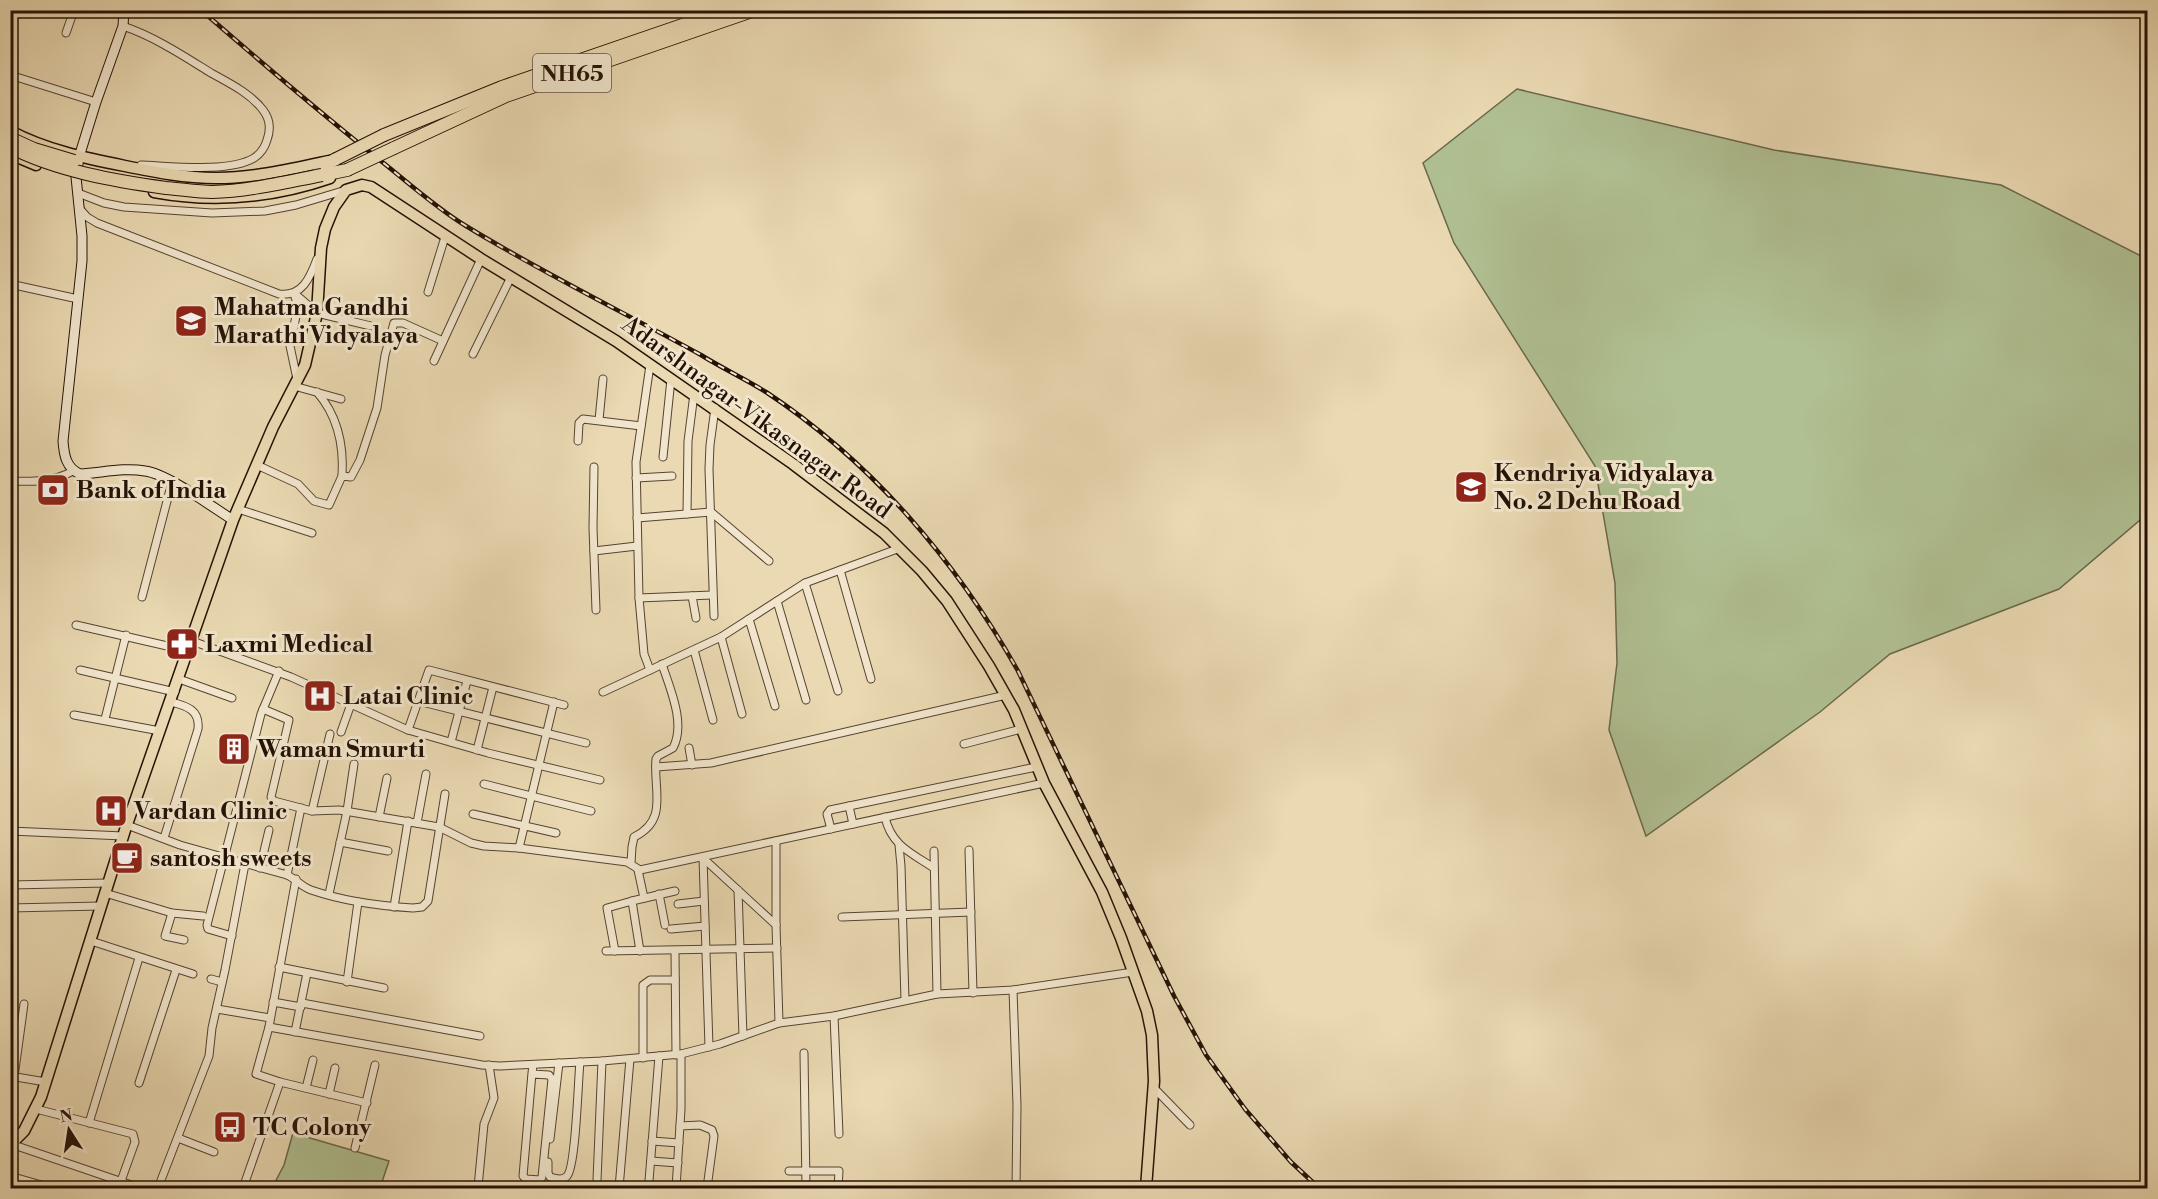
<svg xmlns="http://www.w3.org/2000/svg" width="2158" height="1199" viewBox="0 0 2158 1199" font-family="'Libre Bodoni',serif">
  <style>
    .green { fill: #b0c092; stroke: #6a684c; stroke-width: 1.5 }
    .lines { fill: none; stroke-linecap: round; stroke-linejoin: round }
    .street-casing { stroke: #564330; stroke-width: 9 }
    .secondary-casing { stroke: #241105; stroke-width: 11 }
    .primary-casing { stroke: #241105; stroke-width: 13 }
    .highway-casing { stroke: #241105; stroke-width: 14 }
    .street { stroke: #f1e6cd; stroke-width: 7 }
    .secondary { stroke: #f1e6cd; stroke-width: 9 }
    .primary { stroke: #ead9b2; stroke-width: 10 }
    .highway { stroke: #ead9b2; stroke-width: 12 }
    .rail-casing { stroke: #241105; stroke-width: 4.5 }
    .rail { stroke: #f1e6cd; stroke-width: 2; stroke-dasharray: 7; stroke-linecap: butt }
    .highway-bridge-casing { stroke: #241105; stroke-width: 14; stroke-linecap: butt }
    .highway-bridge { stroke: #ead9b2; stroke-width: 12 }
    .labels { text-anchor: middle; stroke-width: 6; stroke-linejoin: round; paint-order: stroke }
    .shield { fill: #f1e6cd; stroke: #625141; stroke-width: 1.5 }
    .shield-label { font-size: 22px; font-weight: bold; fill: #241105 }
    .poi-label { font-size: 24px; font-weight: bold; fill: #241105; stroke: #f1e6cd; text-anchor: start }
    .street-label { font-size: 24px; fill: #241105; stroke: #f1e6cd }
  </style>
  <rect width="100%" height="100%" fill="#ead9b2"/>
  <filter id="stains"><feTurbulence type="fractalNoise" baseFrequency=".00333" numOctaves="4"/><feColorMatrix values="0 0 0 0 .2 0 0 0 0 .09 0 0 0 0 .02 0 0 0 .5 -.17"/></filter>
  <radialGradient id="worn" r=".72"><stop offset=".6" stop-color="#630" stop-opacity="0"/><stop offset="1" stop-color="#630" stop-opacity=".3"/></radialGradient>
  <g class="green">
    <polygon points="1517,89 1774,150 2001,185 2147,259 2148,462 2140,520 2059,589 1890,654 1820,712 1646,836 1609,730 1617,663 1615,583 1595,466 1454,243 1423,163"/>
    <polygon points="293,1133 389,1161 380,1188 272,1188 284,1165"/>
  </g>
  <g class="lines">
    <g class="street-casing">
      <g id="street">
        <path d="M123,26C155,37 182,55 211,73C229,83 250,93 263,110C270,119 271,129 267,140C265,147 260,154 254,158C229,173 170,166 141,165"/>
        <polyline points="66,33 74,10"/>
        <polyline points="10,75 96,102"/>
        <polyline points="78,193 104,203 124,207 212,213 265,211 296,205 346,190"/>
        <path d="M80,209L87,217L97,223L279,294C302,297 310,278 317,259"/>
        <polyline points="10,284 78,299"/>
        <polyline points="428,292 445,237"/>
        <polyline points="294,294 298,306 290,346 297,379"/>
        <polyline points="295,294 317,313 371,326"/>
        <polyline points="473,354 511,277"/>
        <polyline points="434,361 481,259"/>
        <polyline points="294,386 341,399"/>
        <path d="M317,392C337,415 344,445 342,476"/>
        <polyline points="599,420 603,379"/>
        <polyline points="578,441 579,423 583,419 641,426"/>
        <polyline points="663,457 671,379"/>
        <polyline points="257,465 298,484 314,501 329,505 342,476 351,477 360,460 377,408 385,355 394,323 403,323 443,341"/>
        <polyline points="594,467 593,528 596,610"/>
        <polyline points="636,478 672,476"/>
        <path d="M10,481C33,482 53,482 73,471"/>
        <polyline points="238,509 312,533"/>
        <polyline points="687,514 688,441 694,394"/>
        <polyline points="637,518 711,512 769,561"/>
        <polyline points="594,551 637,546"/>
        <polyline points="840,570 871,679"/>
        <polyline points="805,583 838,691"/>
        <polyline points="692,596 696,618"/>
        <polyline points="142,597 172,482"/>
        <polyline points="639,598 712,595"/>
        <polyline points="777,601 806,700"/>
        <polyline points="714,616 709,469 710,445 715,408"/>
        <polyline points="749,619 775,706"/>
        <polyline points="76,625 189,651"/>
        <polyline points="721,637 742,714"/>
        <polyline points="192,641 291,677 408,730 488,753 600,780"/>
        <polyline points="694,650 713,720"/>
        <polyline points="80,670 175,692"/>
        <polyline points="650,670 644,654 639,598 636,462 650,365"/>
        <polyline points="179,679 232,698"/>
        <polyline points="603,692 721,637 805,583 900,548"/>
        <polyline points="418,701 586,743"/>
        <polyline points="263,709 289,720 271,797 274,801 312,811 339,810 439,827 471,843 484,846 519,848 627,862 640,870 1044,783"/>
        <polyline points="74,715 160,731"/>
        <polyline points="105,719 126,635"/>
        <polyline points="408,730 429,670 564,705"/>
        <polyline points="341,732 351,704"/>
        <polyline points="451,742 467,681"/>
        <polyline points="964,744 1021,729"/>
        <polyline points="689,748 692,765"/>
        <polyline points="477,750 493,687"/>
        <polyline points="656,767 711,763 1006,695"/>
        <polyline points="484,784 591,811"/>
        <polyline points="849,806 853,824"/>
        <polyline points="312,811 330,734"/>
        <polyline points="473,814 556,833"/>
        <polyline points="379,817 387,778"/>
        <path d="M885,817C891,845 911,853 934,868"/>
        <polyline points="417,823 426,774"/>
        <path d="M127,825L180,845L287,875C296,879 302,887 311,890C343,901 380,906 413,908L422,907L428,901L445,794"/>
        <polyline points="831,829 827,814 830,810 1036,767"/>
        <polyline points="10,831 123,836"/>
        <path d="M164,838L198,729C200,710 187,706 171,702"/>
        <polyline points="776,841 776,925 779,1023"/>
        <polyline points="340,842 388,851"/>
        <polyline points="899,845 901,866 905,1000"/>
        <polyline points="519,848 554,702"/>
        <polyline points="969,850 973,993"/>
        <polyline points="934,851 937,994"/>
        <polyline points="703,858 709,1047"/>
        <polyline points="703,858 776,925"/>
        <path d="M631,863L632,847L634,837C669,820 653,790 656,759L658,756L673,748C686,723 670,689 662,664"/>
        <polyline points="260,868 269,830"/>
        <polyline points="638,870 644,898"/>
        <polyline points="287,875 301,808"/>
        <polyline points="296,879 269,1027 256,1074 280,1082 367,1103"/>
        <polyline points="10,885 108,883"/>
        <polyline points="738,890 743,1036"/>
        <polyline points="105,893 172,913 203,916"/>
        <polyline points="329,894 347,811 354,764"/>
        <polyline points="659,894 665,925"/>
        <polyline points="678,904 704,901"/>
        <polyline points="394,907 408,821"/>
        <polyline points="10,908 101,906"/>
        <polyline points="172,913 165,936 184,940"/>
        <polyline points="842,917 971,912"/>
        <polyline points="671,929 705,926"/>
        <polyline points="232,936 208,929 207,925 261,714 279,671"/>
        <polyline points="91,941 193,974"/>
        <polyline points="606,951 777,948"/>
        <polyline points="615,951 607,908 632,901"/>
        <polyline points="640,951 632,901 675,891"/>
        <polyline points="675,951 676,1055"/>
        <polyline points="279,967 384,988"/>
        <polyline points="211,979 222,982"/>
        <polyline points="347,982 358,902"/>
        <polyline points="1013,990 1017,1105 1016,1188"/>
        <polyline points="273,1002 301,1007"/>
        <polyline points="302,1003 480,1036"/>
        <polyline points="217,1009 270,1018"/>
        <polyline points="834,1016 839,1134"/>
        <polyline points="269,1027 482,1065 500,1066 602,1061 681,1054 720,1044 779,1023 834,1016 937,994 1013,990 1133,972"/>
        <polyline points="295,1032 307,973"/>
        <polyline points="804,1053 806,1188"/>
        <polyline points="643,1058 643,985 650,980 675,980"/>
        <polyline points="532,1074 549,1075 552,1079 542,1177 540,1180 526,1179 523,1176 532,1073 533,1065"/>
        <polyline points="10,1076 46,1082"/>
        <polyline points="14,1077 24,1004"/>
        <polyline points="139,1083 176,970"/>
        <polyline points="306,1088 313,1060"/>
        <polyline points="1154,1088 1190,1125"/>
        <polyline points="329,1094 335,1068"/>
        <polyline points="36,1109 133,1134 135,1142 121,1181"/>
        <polyline points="89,1123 139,958"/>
        <polyline points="680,1126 700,1125 712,1130 714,1136 707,1188"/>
        <polyline points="178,1138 214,1152"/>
        <polyline points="550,1139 559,1063"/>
        <polyline points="652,1141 679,1143"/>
        <polyline points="11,1144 140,1188"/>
        <polyline points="355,1148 375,1065"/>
        <polyline points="651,1161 678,1163"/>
        <path d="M548,1162V1173L550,1177C556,1179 563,1181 567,1176C576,1167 578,1080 580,1062"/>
        <polyline points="789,1171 839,1171 838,1188"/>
        <polyline points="10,1176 52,1188"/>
        <polyline points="597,1180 602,1061"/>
        <polyline points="649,1181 659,1056"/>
        <polyline points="478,1187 484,1124 494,1098 489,1065"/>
        <polyline points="158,1188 209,1056 212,1028 225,970 245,864"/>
        <polyline points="243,1188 280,1082"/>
        <polyline points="619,1188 630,1059"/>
        <polyline points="676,1188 681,1109 681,1054"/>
      </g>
    </g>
    <g class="secondary-casing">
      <path id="secondary" d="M124,10L123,26L96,102L79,157L76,177L82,236V261L63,441C64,455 66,468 80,474C101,473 124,467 145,471C168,474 212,507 233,520"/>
    </g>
    <g class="primary-casing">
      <g id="primary">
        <path d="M10,131C46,150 85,158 125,166C155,172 185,178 216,178C254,178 292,169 329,161"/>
        <polyline points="10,154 36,165"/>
        <path d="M154,192C214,203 272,198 330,178"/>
        <polyline points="10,1145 24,1131 41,1097 125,830 233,520 273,427 305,365 317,313 321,248 325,229 334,207 346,190 362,185 371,187 481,259 616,341 793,464 884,533 922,571 947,601 989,666 1014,710 1044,783 1102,892 1121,938 1147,1011 1152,1035 1154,1081 1146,1188"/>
      </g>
    </g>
    <g class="highway-casing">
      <g id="highway">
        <polyline points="384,135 502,87 726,10"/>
        <polyline points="394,148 506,96 755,10"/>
        <polyline points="319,168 336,159"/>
        <polyline points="322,175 347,170"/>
      </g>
    </g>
    <use href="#street" class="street"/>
    <use href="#secondary" class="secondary"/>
    <use href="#primary" class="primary"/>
    <use href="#highway" class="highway"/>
    <g class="rail-casing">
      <path id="rail" d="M201,10C262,63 323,115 386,165C412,186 438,209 466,226C543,273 623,312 701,355C722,368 745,379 766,392C872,462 956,561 1018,671L1174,996L1206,1055L1245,1109L1291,1162L1319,1188"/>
    </g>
    <use href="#rail" class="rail"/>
    <g class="highway-bridge-casing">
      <g id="highway-bridge">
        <polyline points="10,138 34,149 74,161"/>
        <path d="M10,147C57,171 115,181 166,188C181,189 197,192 212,192C249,191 285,182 322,175"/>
        <polyline points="336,159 384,135"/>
        <polyline points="347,170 394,148"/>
      </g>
    </g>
    <use href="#highway-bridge" class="highway-bridge"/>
  </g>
  <defs>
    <g id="school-square" transform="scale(1.725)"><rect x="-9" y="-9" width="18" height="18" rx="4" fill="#8f2418" stroke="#f1e6cd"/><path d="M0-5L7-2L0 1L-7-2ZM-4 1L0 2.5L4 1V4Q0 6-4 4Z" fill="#fff"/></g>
    <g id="bank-square" transform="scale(1.725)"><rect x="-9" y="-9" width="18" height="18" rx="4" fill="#8f2418" stroke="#f1e6cd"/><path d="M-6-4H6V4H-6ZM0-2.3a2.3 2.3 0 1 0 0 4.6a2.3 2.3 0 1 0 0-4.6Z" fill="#fff"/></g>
    <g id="pharmacy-square" transform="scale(1.725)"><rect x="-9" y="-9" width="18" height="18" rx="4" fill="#8f2418" stroke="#f1e6cd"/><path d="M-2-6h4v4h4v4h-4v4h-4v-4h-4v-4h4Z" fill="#fff"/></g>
    <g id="hospital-square" transform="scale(1.725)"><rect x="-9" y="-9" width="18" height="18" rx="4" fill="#8f2418" stroke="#f1e6cd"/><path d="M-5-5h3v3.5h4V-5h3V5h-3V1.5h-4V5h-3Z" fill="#fff"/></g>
    <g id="building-square" transform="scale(1.725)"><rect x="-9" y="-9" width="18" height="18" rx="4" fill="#8f2418" stroke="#f1e6cd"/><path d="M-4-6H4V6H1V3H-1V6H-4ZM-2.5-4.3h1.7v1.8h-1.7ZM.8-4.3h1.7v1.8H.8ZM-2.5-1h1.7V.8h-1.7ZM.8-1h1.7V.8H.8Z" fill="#fff"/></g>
    <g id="cafe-square" transform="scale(1.725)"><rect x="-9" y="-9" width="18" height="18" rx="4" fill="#8f2418" stroke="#f1e6cd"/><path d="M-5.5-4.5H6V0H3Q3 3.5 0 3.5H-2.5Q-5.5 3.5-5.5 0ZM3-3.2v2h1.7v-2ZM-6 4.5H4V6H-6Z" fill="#fff"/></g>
    <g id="bus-square" transform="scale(1.725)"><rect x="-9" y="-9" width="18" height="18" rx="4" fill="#8f2418" stroke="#f1e6cd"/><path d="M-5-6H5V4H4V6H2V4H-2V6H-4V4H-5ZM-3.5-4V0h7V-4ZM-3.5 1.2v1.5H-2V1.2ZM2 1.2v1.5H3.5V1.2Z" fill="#fff"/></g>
  </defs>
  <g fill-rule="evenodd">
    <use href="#school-square" x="191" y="321"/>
    <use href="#school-square" x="1471" y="487"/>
    <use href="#bank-square" x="53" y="490"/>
    <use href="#pharmacy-square" x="182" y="644"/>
    <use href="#hospital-square" x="320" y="696"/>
    <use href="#building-square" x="234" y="749"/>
    <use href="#hospital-square" x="111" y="811"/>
    <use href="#cafe-square" x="127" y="858"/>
    <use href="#bus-square" x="230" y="1127"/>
  </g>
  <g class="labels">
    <rect class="shield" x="533" y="54" width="78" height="38" rx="4.5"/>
    <g class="shield-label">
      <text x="572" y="81">NH65</text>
    </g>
    <g class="poi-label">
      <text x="214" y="315">Mahatma Gandhi<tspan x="214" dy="28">Marathi Vidyalaya</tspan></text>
      <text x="1494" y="481">Kendriya Vidyalaya<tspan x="1494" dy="28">No. 2 Dehu Road</tspan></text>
      <text x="76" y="498">Bank of India</text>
      <text x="205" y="652">Laxmi Medical</text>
      <text x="343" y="704">Latai Clinic</text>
      <text x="257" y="757">Waman Smurti</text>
      <text x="134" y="819">Vardan Clinic</text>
      <text x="150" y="866">santosh sweets</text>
      <text x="253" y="1135">TC Colony</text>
    </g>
    <g class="street-label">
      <text transform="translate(757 417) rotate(36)" y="8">Adarshnagar-Vikasnagar Road</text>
    </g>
  </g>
  <rect width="2158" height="1199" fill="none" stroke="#ead9b2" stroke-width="36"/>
  <rect x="12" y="12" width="2134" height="1175" fill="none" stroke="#241105" stroke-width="3"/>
  <rect x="18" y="18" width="2122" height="1163" fill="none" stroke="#241105" stroke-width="1.5"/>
  <g transform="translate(69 1130) rotate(348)" stroke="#f1e6cd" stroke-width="4.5" paint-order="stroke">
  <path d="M0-4.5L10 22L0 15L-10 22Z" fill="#241105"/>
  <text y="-9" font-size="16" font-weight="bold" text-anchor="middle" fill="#241105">N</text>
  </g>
  <rect width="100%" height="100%" filter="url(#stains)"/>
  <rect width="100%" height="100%" fill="url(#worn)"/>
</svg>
